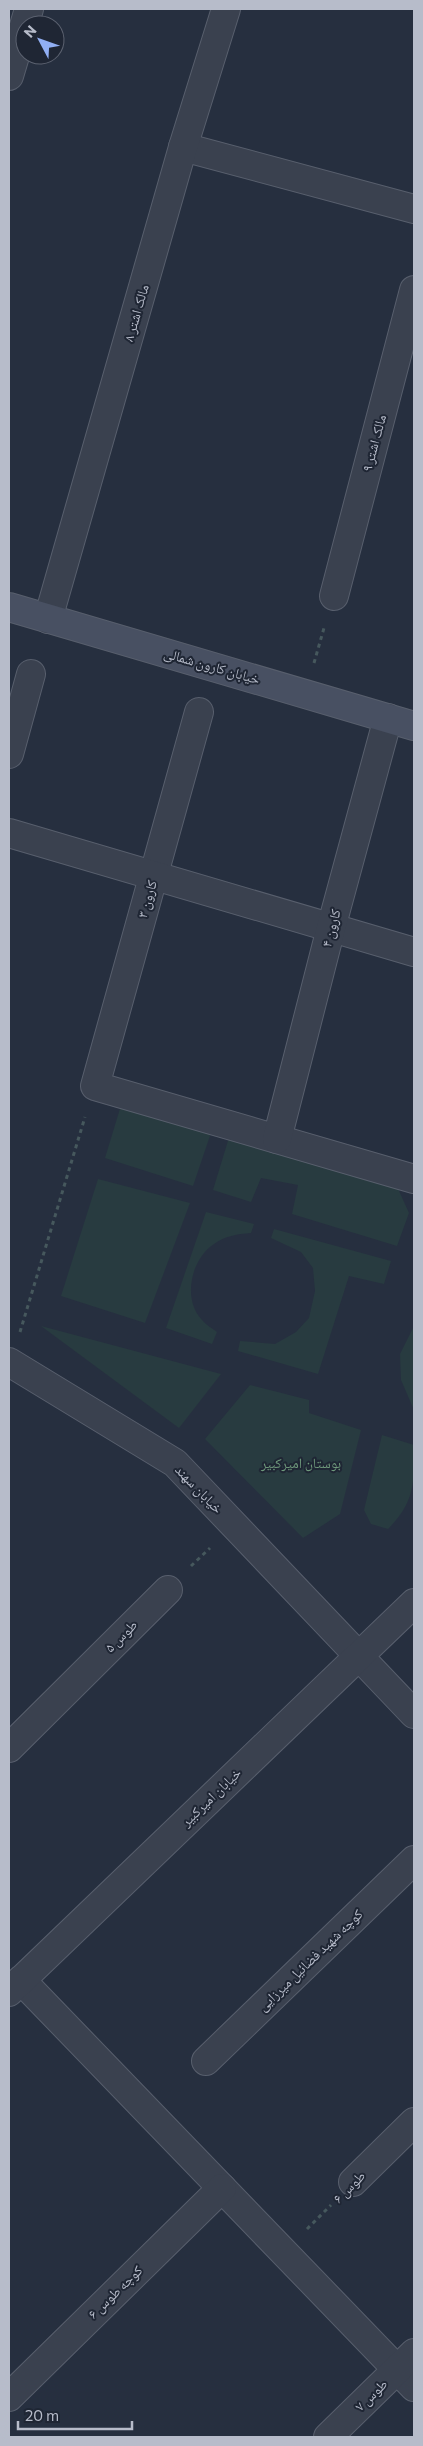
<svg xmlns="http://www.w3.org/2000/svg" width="423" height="2446" viewBox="0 0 423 2446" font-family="Commissioner,'Noto Naskh Arabic',sans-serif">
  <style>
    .green { fill: #283b40 }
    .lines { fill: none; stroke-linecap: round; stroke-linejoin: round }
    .street-casing { stroke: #585f6d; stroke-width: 30 }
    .secondary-casing { stroke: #585f6d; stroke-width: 30 }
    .path { stroke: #46585d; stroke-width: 3; stroke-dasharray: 4 4; stroke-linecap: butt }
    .street { stroke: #3a414f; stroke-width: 28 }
    .secondary { stroke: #485062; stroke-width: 28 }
    .labels { text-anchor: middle; stroke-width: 4; stroke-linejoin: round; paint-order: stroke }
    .street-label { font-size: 14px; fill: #b7bcca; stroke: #1f2634 }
    .park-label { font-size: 14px; fill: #6f9a7c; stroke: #1f2634 }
  </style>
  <rect width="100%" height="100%" fill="#262f3f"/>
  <g class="green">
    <polygon points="122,1102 213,1127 193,1186 105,1158"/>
    <polygon points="231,1131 395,1182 409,1213 397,1246 292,1214 298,1185 261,1178 251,1202 213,1190"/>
    <polygon points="98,1179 190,1203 145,1323 61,1296"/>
    <path d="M206,1212L254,1224L251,1233C237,1234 225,1236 214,1244C191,1259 182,1299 202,1320C206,1325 212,1328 217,1332L212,1344L166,1328Z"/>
    <polygon points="274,1229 391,1261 384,1284 349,1276 318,1374 238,1351 240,1341 275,1344 296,1332 309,1318 315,1291 313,1268 301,1252 271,1238"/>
    <polygon points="41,1326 221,1374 179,1428"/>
    <polygon points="414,1326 414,1410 401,1380 400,1354"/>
    <polygon points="250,1385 309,1400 309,1413 361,1430 340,1514 303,1538 205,1439"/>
    <path d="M382,1435L414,1445C414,1481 416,1501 388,1529L371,1524L364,1510Z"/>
  </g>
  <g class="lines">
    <g class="street-casing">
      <g id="street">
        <polyline points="9,76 29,9"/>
        <polyline points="183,147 414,209"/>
        <polyline points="334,596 414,290"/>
        <polyline points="48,619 183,147 226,9"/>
        <polyline points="199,712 95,1086 414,1179"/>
        <polyline points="9,754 31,674"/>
        <polyline points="9,833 414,952"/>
        <polyline points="277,1139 331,928 388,718"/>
        <polyline points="9,1362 175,1463 414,1714"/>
        <polyline points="9,1748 168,1590"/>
        <polyline points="21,1980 414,2387"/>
        <polyline points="9,1992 414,1603"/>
        <polyline points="206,2061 414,1860"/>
        <polyline points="353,2182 414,2122"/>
        <polyline points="9,2397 222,2188"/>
        <polyline points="328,2437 414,2353"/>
      </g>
    </g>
    <g class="secondary-casing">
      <polyline id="secondary" points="9,607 414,726"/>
    </g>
    <g class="path">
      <polyline points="314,663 324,628"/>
      <polyline points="20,1332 85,1117"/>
      <polyline points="191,1566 210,1548"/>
      <polyline points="307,2229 331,2205"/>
    </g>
    <use href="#street" class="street"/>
    <use href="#secondary" class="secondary"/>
  </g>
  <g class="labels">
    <g class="street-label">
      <text transform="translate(136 313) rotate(-74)" y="5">مالک اشتر ۸</text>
      <text transform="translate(374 443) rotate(-75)" y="5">مالک اشتر ۹</text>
      <text transform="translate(212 666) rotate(16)" y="5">خیابان کارون شمالی</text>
      <text transform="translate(147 899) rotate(-74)" y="5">کارون ۳</text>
      <text transform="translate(331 928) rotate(-75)" y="5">کارون ۴</text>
      <text transform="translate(199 1489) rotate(46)" y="5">خیابان سهند</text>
      <text transform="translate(121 1636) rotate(-45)" y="5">طوس ۵</text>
      <text transform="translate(211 1797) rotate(-44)" y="5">خیابان امیرکبیر</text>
      <text transform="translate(310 1960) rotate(-44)" y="5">کوچه شهید فضائیل میرزایی</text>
      <text transform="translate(349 2187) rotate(-45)" y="5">طوس ۶</text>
      <text transform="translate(115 2292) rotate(-44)" y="5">کوچه طوس ۶</text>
      <text transform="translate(371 2395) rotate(-44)" y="5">طوس ۷</text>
    </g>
    <g class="park-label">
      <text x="301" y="1468">بوستان امیرکبیر</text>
    </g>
  </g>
  <rect width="423" height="2446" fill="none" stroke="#b7bcca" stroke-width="20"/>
  <g transform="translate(40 40) rotate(311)"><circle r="24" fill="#1f2634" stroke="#5c6270"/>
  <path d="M0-4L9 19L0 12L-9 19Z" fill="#91aff4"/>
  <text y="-8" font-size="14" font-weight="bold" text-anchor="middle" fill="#b7bcca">N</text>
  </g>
  <path d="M18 2421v8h114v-8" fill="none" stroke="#b7bcca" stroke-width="2.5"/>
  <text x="25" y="2421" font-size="15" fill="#b7bcca" stroke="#1f2634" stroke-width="4" paint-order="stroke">20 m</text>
</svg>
